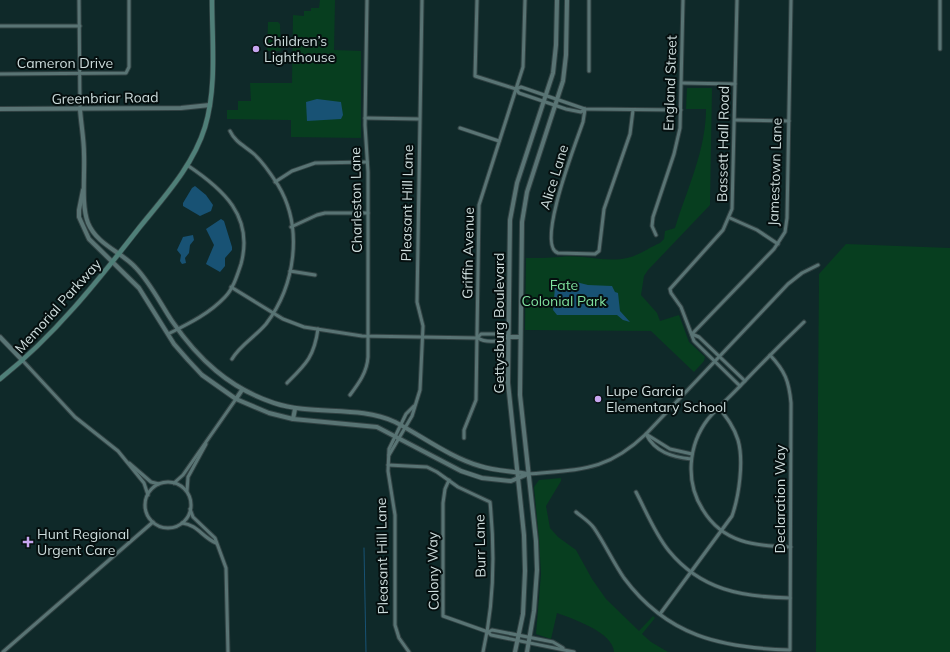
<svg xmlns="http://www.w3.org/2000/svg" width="950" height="652" viewBox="0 0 950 652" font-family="Mulish,sans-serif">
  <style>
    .green { fill: #073e1f }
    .water { fill: #185274 }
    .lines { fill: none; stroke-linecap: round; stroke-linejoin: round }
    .stream { stroke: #185274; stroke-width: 1 }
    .minor-casing { stroke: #314243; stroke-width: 5 }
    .tertiary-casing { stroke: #314243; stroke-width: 6 }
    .secondary-casing { stroke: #314243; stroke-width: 6 }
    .minor { stroke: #597474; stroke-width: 3 }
    .tertiary { stroke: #597474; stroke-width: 4 }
    .secondary { stroke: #4f7f78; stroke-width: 4.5 }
    .poi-dot { fill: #c7a6ef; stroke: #050f0f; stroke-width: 1.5 }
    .labels { text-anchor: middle; stroke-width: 4; stroke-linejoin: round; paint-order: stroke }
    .poi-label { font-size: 14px; fill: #cedddd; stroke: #050f0f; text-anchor: start }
    .street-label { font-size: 14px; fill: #cedddd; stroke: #050f0f }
    .park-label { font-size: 14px; fill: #7fe09e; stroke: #050f0f }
  </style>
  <rect width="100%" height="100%" fill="#0f2929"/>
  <g class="green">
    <polygon points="320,0 335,0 334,50 361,51 361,138 291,137 291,120 227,119 227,110 238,110 238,101 251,101 250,83 292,83 293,15 304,16 304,11 311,11 311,8 319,8"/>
    <polygon points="268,22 278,22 280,24 281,51 267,51"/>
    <path d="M687,88H712L710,205L648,270L644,276L641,295L657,313L660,321L679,315L689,342L705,357L704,361L694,372L651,331L525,330L526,258C538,258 549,258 560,257C582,254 604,263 627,258C638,256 650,247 660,243L664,239L665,231L675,228C687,189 706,150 706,109H686Z"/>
    <polygon points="846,244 950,248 950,652 816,652 819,274"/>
    <path d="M561,478V481L546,506L550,528L558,537L576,550L592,579L606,599L639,631L653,616L655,618L642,634L651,642L668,652H614C613,632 573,619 557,613L551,639L536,634L541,574L539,539L534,487L539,480Z"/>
  </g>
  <g class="water">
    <polygon points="317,99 341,102 343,115 341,119 307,121 306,102"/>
    <polygon points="195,186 206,195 213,205 211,211 200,216 183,206 183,203 192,188"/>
    <polygon points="221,219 224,221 232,247 232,250 225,258 225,266 220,272 206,264 214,245 206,229"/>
    <polygon points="193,235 194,240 190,245 189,253 185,258 186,263 182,264 180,261 181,255 177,250 183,237"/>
    <polygon points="576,282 588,285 612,286 615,292 618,293 620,311 630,322 623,320 617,315 557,315 553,310 555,287"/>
  </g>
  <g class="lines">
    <polyline class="stream" points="364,548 366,652"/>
    <g class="minor-casing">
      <g id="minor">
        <polyline points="79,0 80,109"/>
        <polyline points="477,0 475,76 516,89 521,87 585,109 681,110"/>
        <polyline points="737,0 732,209 723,230 670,289 671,293 681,307 694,341 740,386"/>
        <polyline points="940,0 940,49"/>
        <polyline points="0,26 80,26"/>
        <polyline points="589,71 589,0"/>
        <polyline points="0,74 126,73 129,67 129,0"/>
        <polyline points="682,83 735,84"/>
        <polyline points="516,89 519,93 566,109 581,112 585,109"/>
        <path d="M585,109L583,122C577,140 535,246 558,253L595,254L599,251L604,209L630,134L633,110"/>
        <polyline points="365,118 419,119"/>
        <polyline points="735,120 789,121"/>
        <polyline points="460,128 499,141"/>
        <path d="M230,131C235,142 245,146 254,154C263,162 271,174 278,185C304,228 295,286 266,324C255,337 240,345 232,359"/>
        <polyline points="275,182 292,171 315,163 367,162"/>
        <polyline points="730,218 757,230 778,244"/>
        <polyline points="291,227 317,215 325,213 368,213"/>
        <polyline points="656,235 652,226 653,217 674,154 680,128 683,0"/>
        <polyline points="290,271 315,275"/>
        <path d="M231,287L283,319L304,327L362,336L478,338C485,343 501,342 508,337L503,334H481L478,337"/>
        <path d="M168,334C188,324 209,314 225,297C233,289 237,276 241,264C254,216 223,189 187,165"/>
        <polyline points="692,334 774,249 785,232 787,218 791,0"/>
        <polyline points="692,334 699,337 745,381"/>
        <polyline points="23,361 75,417 118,451 144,483 148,495"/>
        <path d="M287,383C306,364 314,357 318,329"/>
        <path d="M350,395C359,383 367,372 368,357V172L365,125L367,0"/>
        <path d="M646,434C655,452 672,457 691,459"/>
        <polyline points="646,434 670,449 692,454"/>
        <polyline points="464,438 464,430 476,400 479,205 523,67 525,0"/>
        <polyline points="389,455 412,416 420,390 423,326 417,302 422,0"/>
        <polyline points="129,463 151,482 159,484"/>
        <path d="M388,465L427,467L437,472L458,487L490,502C495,552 494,604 483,652"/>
        <path d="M528,474C581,469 606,472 646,434L788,284L802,273L818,265"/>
        <polyline points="449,480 445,489 443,503 443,616 488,632 491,635 574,652"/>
        <circle cx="168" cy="505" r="23"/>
        <polyline points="174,483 183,475 236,399"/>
        <polyline points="187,491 188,477 206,444"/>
        <path d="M636,492C646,511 655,534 669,551C701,590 742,597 790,598"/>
        <polyline points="190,509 193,517 215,538 226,568 228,652"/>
        <path d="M576,512C582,517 590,522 594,528C605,544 613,562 624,578C667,636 721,648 790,650L791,403C789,381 785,371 770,355"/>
        <path d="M182,523C198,525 202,537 216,543"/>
        <path d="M791,547C755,546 723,543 703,510C685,482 688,445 708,419C718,407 731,396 742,384C762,363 783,342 804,322"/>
        <path d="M660,614L732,516C739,496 744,461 738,440C734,427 727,418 719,408"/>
        <polyline points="488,632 492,630 553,642 563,648"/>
        <polyline points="3,652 153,522"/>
        <polyline points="409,652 399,638 395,625 395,515 388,471 389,449 406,414 414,406"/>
      </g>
    </g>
    <g class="tertiary-casing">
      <g id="tertiary">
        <polyline points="0,109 181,108 210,105"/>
        <path d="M80,109C81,124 84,139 84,154C85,174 81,205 88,223C97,245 122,252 136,268C151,284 160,303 172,321C198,359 229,388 274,403C314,416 358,405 395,422C422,436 451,458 480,466C495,471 512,471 528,474"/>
        <polyline points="83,190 79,210 79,217 89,239 139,288 174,344 188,360 202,375 236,399 269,413 293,419 377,427 461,471 482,478 511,481 528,474"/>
        <polyline points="0,337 23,361"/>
        <polyline points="508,337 520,337"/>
        <polyline points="236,399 242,390"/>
        <polyline points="293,419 295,409"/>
        <polyline points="515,652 523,614 525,571 524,535 508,383 510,220 517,183 553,73 556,45 557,0"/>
        <polyline points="527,652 534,611 537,570 536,541 520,395 522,222 527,192 563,81 566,55 567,0"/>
      </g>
    </g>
    <g class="secondary-casing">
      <path id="secondary" d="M0,379C54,336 97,282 139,228C164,197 193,166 205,127C217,87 212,41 212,0"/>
    </g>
    <use href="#minor" class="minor"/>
    <use href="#tertiary" class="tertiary"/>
    <use href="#secondary" class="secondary"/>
  </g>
  <g class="poi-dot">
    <circle cx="256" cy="49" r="4"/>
    <circle cx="598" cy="399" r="4"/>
    <path d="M26 536h4v4h4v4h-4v4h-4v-4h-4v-4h4z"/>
  </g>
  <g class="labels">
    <g class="poi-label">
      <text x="264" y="46">Children’s<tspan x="264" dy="16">Lighthouse</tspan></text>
      <text x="606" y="396">Lupe Garcia<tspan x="606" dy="16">Elementary School</tspan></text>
      <text x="37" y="539">Hunt Regional<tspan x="37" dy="16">Urgent Care</tspan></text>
    </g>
    <g class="street-label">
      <text x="65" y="68">Cameron Drive</text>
      <text transform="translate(670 83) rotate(-88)" y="5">England Street</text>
      <text transform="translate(105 98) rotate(-1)" y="5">Greenbriar Road</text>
      <text transform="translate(723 144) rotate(-89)" y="5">Bassett Hall Road</text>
      <text transform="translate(775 172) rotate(-88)" y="5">Jamestown Lane</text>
      <text transform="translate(554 177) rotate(-73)" y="5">Alice Lane</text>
      <text transform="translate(356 200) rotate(-91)" y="5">Charleston Lane</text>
      <text transform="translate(407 203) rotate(-89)" y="5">Pleasant Hill Lane</text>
      <text transform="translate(468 253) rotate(-89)" y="5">Griffin Avenue</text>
      <text transform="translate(58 306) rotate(-48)" y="5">Memorial Parkway</text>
      <text transform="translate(499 323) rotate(-90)" y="5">Gettysburg Boulevard</text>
      <text transform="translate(780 499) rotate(-90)" y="5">Declaration Way</text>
      <text transform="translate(480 546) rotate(-91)" y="5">Burr Lane</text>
      <text transform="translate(382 556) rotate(-91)" y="5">Pleasant Hill Lane</text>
      <text transform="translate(433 571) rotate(-91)" y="5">Colony Way</text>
    </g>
    <g class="park-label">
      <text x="564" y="290">Fate<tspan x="564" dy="16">Colonial Park</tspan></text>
    </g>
  </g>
</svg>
